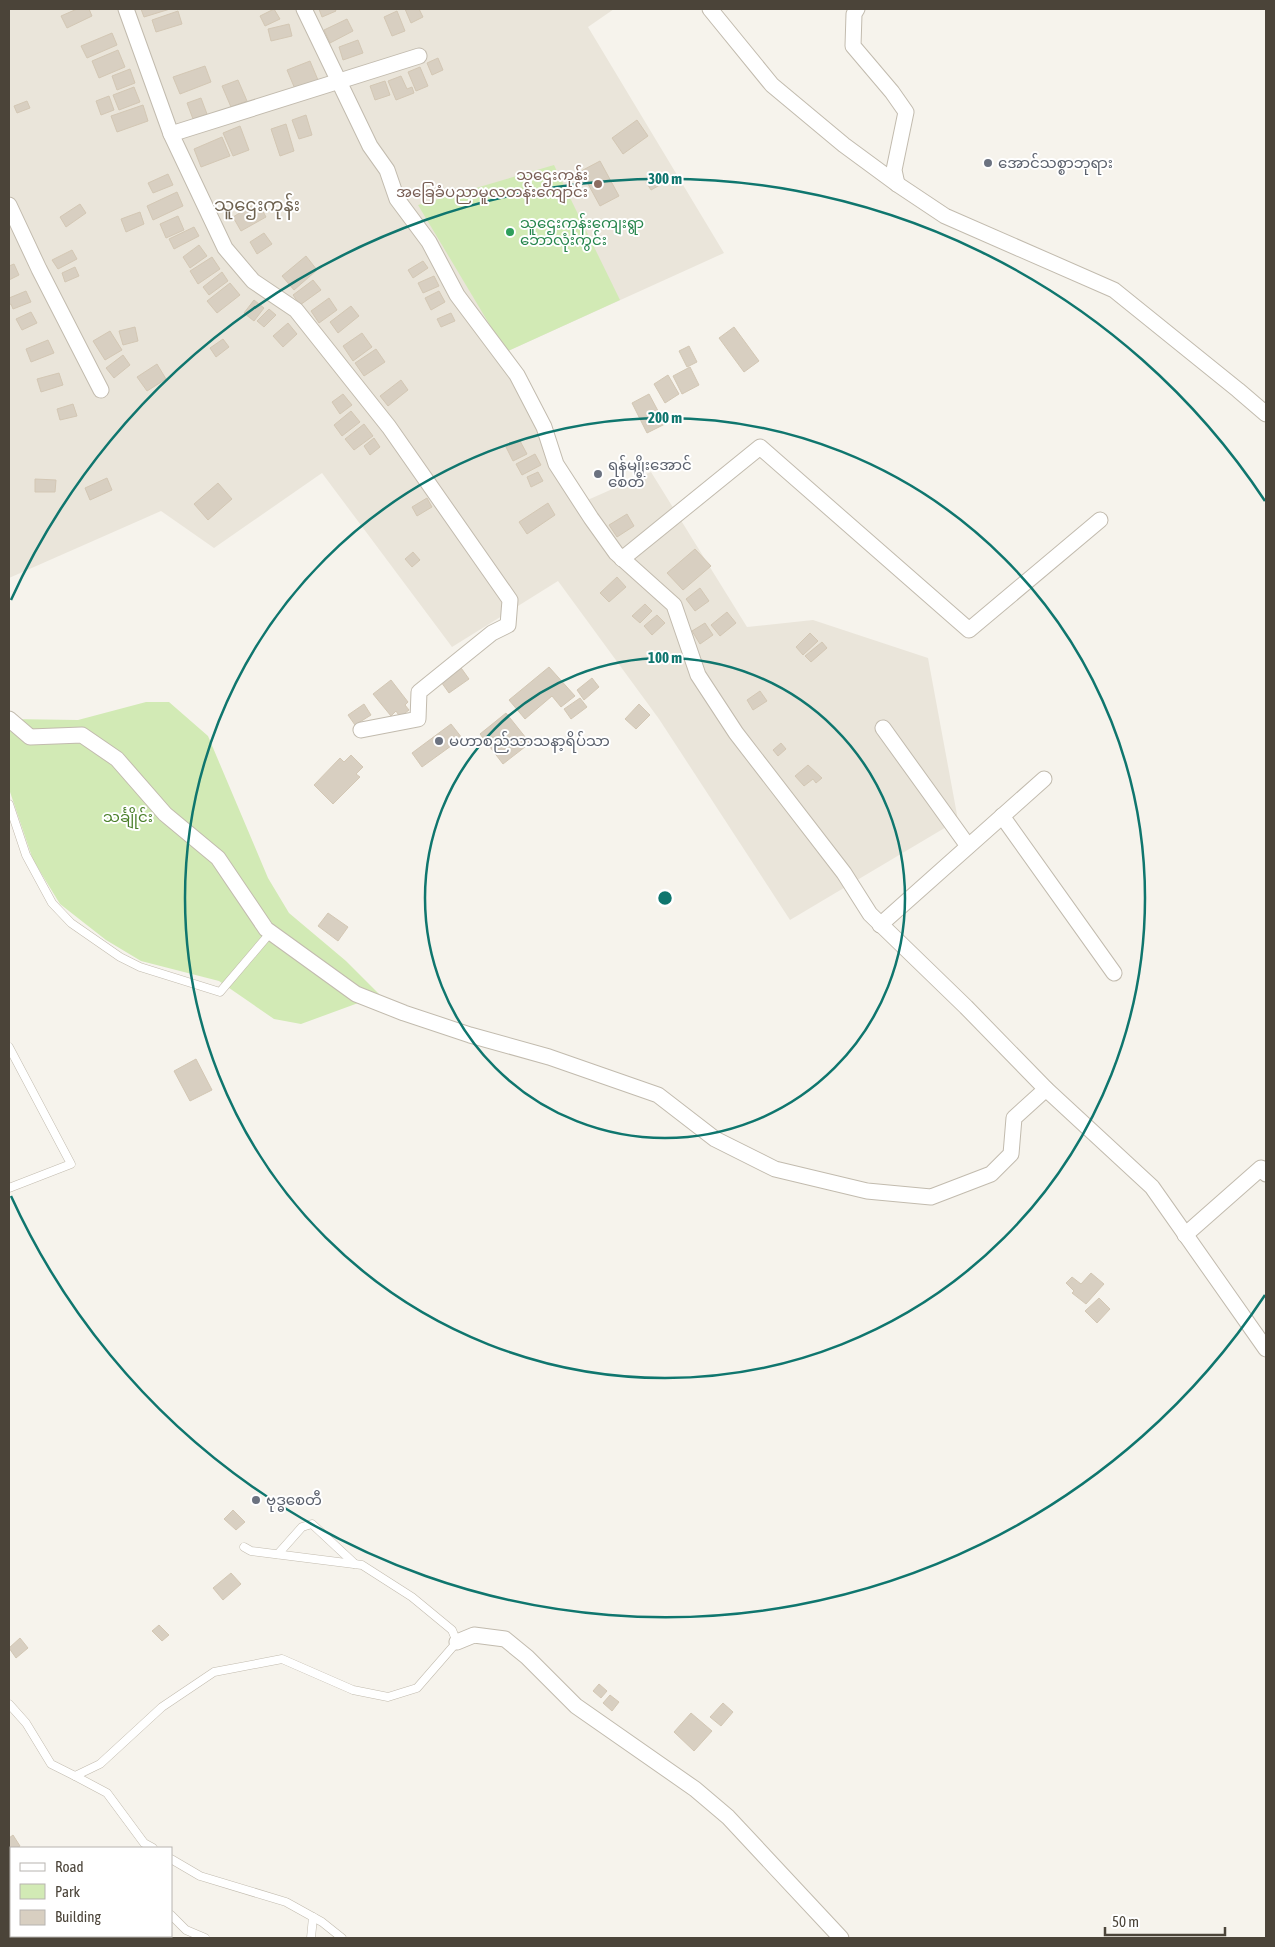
<svg xmlns="http://www.w3.org/2000/svg" width="1275" height="1947" viewBox="0 0 1275 1947" font-family="'Asap Condensed','Noto Sans Myanmar',sans-serif">
  <style>
    .residential { fill: #eae5da }
    .green { fill: #d2eab5 }
    .building { fill: #d8cfc1; stroke: #d3c7b4 }
    .lines { fill: none; stroke-linecap: round; stroke-linejoin: round }
    .lane-casing { stroke: #c2bbae; stroke-width: 9 }
    .street-casing { stroke: #c2bbae; stroke-width: 17 }
    .lane { stroke: #fff; stroke-width: 8 }
    .street { stroke: #fff; stroke-width: 15 }
    .ring { fill: none; stroke: #0f766e; stroke-width: 2.5 }
    .worship-dot { fill: #6b7280; stroke: #fff; stroke-width: 2 }
    .education-dot { fill: #8d6e63; stroke: #fff; stroke-width: 2 }
    .leisure-dot { fill: #2e9e5b; stroke: #fff; stroke-width: 2 }
    .labels { text-anchor: middle; stroke-width: 4; stroke-linejoin: round; paint-order: stroke }
    .worship-label { font-size: 15px; fill: #5b616d; stroke: #fff; text-anchor: start }
    .education-label { font-size: 15px; fill: #785e54; stroke: #fff; text-anchor: end }
    .leisure-label { font-size: 15px; fill: #27864d; stroke: #fff; text-anchor: start }
    .park-label { font-size: 15px; fill: #4a7f2a; stroke: #fff }
    .quarter-label { font-size: 18px; fill: #6e6250; stroke: #fff }
    .centre { fill: #0f766e; stroke: #fff; stroke-width: 2.5 }
    .ring-label { font-size: 15px; text-anchor: middle; font-weight: bold; fill: #0f766e; stroke: #fff; stroke-width: 4; stroke-linejoin: round; paint-order: stroke }
  </style>
  <rect width="100%" height="100%" fill="#f6f3ec"/>
  <polygon class="residential" points="9,9 614,9 588,27 724,253 506,352 574,506 651,472 747,627 813,620 928,658 958,820 790,920 659,719 558,581 452,647 322,473 214,548 161,511 9,578"/>
  <g class="green">
    <polygon points="554,165 620,300 506,352 418,205"/>
    <polygon points="146,702 169,702 208,736 268,878 289,913 346,961 380,995 301,1024 274,1019 219,981 141,961 106,940 60,904 33,860 9,789 9,719 78,720"/>
  </g>
  <g class="building">
    <polygon points="77,9 89,9 92,16 67,28 61,16"/>
    <polygon points="141,9 170,9 144,17"/>
    <polygon points="274,9 280,19 265,26 260,16"/>
    <polygon points="319,9 335,9 336,11 322,17"/>
    <polygon points="405,9 419,9 423,17 411,23"/>
    <polygon points="178,11 182,24 156,32 152,20"/>
    <polygon points="397,11 405,31 392,36 384,17"/>
    <polygon points="347,19 353,31 330,43 324,30"/>
    <polygon points="289,24 292,36 271,41 268,29"/>
    <polygon points="112,33 117,45 87,58 81,46"/>
    <polygon points="358,40 363,53 343,60 339,47"/>
    <polygon points="118,50 125,67 99,78 92,61"/>
    <polygon points="438,58 443,70 432,75 427,63"/>
    <polygon points="310,61 318,80 295,89 287,70"/>
    <polygon points="205,66 211,82 180,94 173,77"/>
    <polygon points="420,67 428,86 416,91 408,72"/>
    <polygon points="130,69 135,83 117,90 112,76"/>
    <polygon points="401,76 407,89 412,87 414,93 396,100 388,81"/>
    <polygon points="238,80 247,101 231,107 222,86"/>
    <polygon points="385,81 390,95 375,100 370,86"/>
    <polygon points="134,87 140,102 119,110 113,95"/>
    <polygon points="109,96 114,110 101,115 96,101"/>
    <polygon points="201,98 207,114 193,119 187,103"/>
    <polygon points="27,101 30,108 17,113 14,106"/>
    <polygon points="143,105 148,121 117,132 111,116"/>
    <polygon points="306,115 312,135 299,139 292,120"/>
    <polygon points="637,120 648,136 623,154 612,138"/>
    <polygon points="286,124 294,151 280,156 271,129"/>
    <polygon points="240,126 249,150 233,156 223,133"/>
    <polygon points="222,137 230,156 201,167 194,149"/>
    <polygon points="600,161 619,196 600,206 581,171"/>
    <polygon points="662,173 667,181 651,190 646,182"/>
    <polygon points="168,174 173,185 153,193 148,183"/>
    <polygon points="177,192 183,206 153,220 147,206"/>
    <polygon points="258,202 266,217 241,231 233,217"/>
    <polygon points="80,204 86,213 66,227 60,217"/>
    <polygon points="140,212 144,224 126,232 121,219"/>
    <polygon points="178,216 184,230 166,238 160,224"/>
    <polygon points="194,227 199,236 174,249 169,239"/>
    <polygon points="264,233 272,244 257,254 250,242"/>
    <polygon points="199,245 207,256 190,268 183,257"/>
    <polygon points="72,250 77,259 58,269 52,260"/>
    <polygon points="306,256 317,270 294,290 282,276"/>
    <polygon points="212,257 220,269 198,284 190,271"/>
    <polygon points="423,261 428,268 413,278 408,270"/>
    <polygon points="14,264 19,275 9,280 9,266"/>
    <polygon points="75,267 79,276 65,282 62,273"/>
    <polygon points="222,272 228,281 209,295 203,287"/>
    <polygon points="434,276 439,286 423,293 418,283"/>
    <polygon points="313,280 321,290 300,305 293,295"/>
    <polygon points="230,283 240,295 217,313 207,301"/>
    <polygon points="26,291 31,302 13,309 11,304 9,305 9,298"/>
    <polygon points="439,291 445,302 431,310 425,298"/>
    <polygon points="329,298 337,310 319,323 311,311"/>
    <polygon points="254,300 264,308 254,321 244,313"/>
    <polygon points="351,306 359,316 338,333 330,322"/>
    <polygon points="269,309 276,315 264,327 257,321"/>
    <polygon points="31,312 37,323 22,330 16,319"/>
    <polygon points="451,313 455,321 441,327 437,319"/>
    <polygon points="288,323 297,334 283,347 273,336"/>
    <polygon points="135,327 138,341 123,345 119,331"/>
    <polygon points="734,327 759,361 744,372 719,338"/>
    <polygon points="110,331 122,350 105,360 93,341"/>
    <polygon points="362,333 372,347 353,361 343,346"/>
    <polygon points="223,339 229,347 216,357 210,348"/>
    <polygon points="48,340 54,353 31,362 26,349"/>
    <polygon points="689,346 697,362 687,367 679,351"/>
    <polygon points="376,349 385,362 364,376 355,363"/>
    <polygon points="123,355 130,365 114,378 106,368"/>
    <polygon points="157,364 166,379 147,391 137,377"/>
    <polygon points="690,367 699,385 682,394 673,376"/>
    <polygon points="59,373 63,385 41,392 37,379"/>
    <polygon points="668,375 679,394 665,403 654,384"/>
    <polygon points="401,380 408,390 388,406 380,396"/>
    <polygon points="343,394 352,405 340,414 332,402"/>
    <polygon points="649,394 665,424 647,433 632,403"/>
    <polygon points="73,404 77,416 60,420 57,409"/>
    <polygon points="351,411 360,422 342,436 334,425"/>
    <polygon points="364,424 373,436 354,450 345,439"/>
    <polygon points="374,438 380,447 370,455 364,446"/>
    <polygon points="520,441 527,454 513,461 506,447"/>
    <polygon points="535,454 541,465 522,475 516,464"/>
    <polygon points="538,472 543,481 531,487 527,477"/>
    <polygon points="107,478 112,490 90,500 85,488"/>
    <polygon points="35,479 56,480 55,492 35,492"/>
    <polygon points="218,483 232,499 208,520 194,504"/>
    <polygon points="427,498 432,507 417,516 412,507"/>
    <polygon points="548,503 555,515 527,534 519,522"/>
    <polygon points="627,514 634,526 617,537 609,525"/>
    <polygon points="695,549 711,566 683,590 667,573"/>
    <polygon points="413,552 420,560 412,567 405,559"/>
    <polygon points="617,577 626,587 609,602 600,593"/>
    <polygon points="700,588 709,601 695,611 686,599"/>
    <polygon points="645,604 652,611 640,623 632,616"/>
    <polygon points="727,612 736,623 720,636 711,625"/>
    <polygon points="657,615 665,623 652,635 644,626"/>
    <polygon points="705,623 713,635 700,644 692,631"/>
    <polygon points="810,633 818,641 803,655 796,647"/>
    <polygon points="822,642 827,648 811,662 805,656"/>
    <polygon points="459,665 469,679 449,693 439,679"/>
    <polygon points="549,667 575,696 561,707 552,696 525,719 509,700"/>
    <polygon points="592,678 599,687 584,700 577,690"/>
    <polygon points="391,680 408,702 405,705 409,710 400,717 396,711 391,716 373,694"/>
    <polygon points="760,691 767,701 753,710 747,700"/>
    <polygon points="580,698 587,707 571,719 564,709"/>
    <polygon points="364,704 371,715 355,725 348,715"/>
    <polygon points="639,704 650,715 636,729 625,719"/>
    <polygon points="506,713 530,743 503,764 480,734"/>
    <polygon points="451,724 462,738 422,767 412,753"/>
    <polygon points="781,743 786,749 778,756 773,750"/>
    <polygon points="351,755 363,767 356,774 360,777 333,804 314,785 340,758 344,762"/>
    <polygon points="808,765 822,778 816,783 813,779 804,786 795,776"/>
    <polygon points="328,913 348,927 338,941 318,926"/>
    <polygon points="196,1059 212,1090 190,1101 174,1071"/>
    <polygon points="1091,1273 1104,1284 1086,1304 1072,1293 1074,1291 1066,1283 1072,1277 1081,1284"/>
    <polygon points="1099,1298 1110,1309 1097,1323 1085,1311"/>
    <polygon points="233,1510 245,1522 236,1530 224,1519"/>
    <polygon points="231,1573 241,1584 223,1600 213,1588"/>
    <polygon points="159,1625 169,1635 162,1641 152,1631"/>
    <polygon points="20,1638 28,1648 16,1658 9,1648"/>
    <polygon points="599,1684 607,1691 601,1698 593,1691"/>
    <polygon points="610,1695 619,1702 612,1711 603,1703"/>
    <polygon points="723,1703 733,1712 721,1726 710,1717"/>
    <polygon points="691,1713 712,1731 694,1751 674,1732"/>
    <polygon points="13,1835 20,1846 16,1848 11,1848 11,1851 9,1847 9,1838"/>
  </g>
  <g class="lines">
    <g class="lane-casing">
      <g id="lane">
        <polyline points="9,804 26,855 52,903 71,923 120,957 140,967 220,992 271,932"/>
        <polyline points="9,1047 71,1164 9,1188"/>
        <polyline points="278,1554 302,1527 312,1524 355,1564"/>
        <polyline points="9,1704 26,1723 51,1764 75,1776 100,1764 162,1707 214,1672 282,1659 353,1690 388,1697 417,1688 457,1642 452,1630 412,1597 362,1565 251,1551 244,1547"/>
        <polyline points="75,1776 107,1793 144,1843 153,1848"/>
        <polyline points="171,1859 200,1876 286,1902 322,1922 342,1938"/>
        <polyline points="171,1915 186,1930 205,1938"/>
        <polyline points="123,1936 126,1938"/>
        <polyline points="311,1938 313,1917"/>
      </g>
    </g>
    <g class="street-casing">
      <g id="street">
        <polyline points="126,9 171,134 225,248 253,281 296,310 389,427 510,600 508,625 492,633 419,692 418,719 361,730"/>
        <polyline points="304,9 370,146 387,170 397,199 429,242 457,295 517,375 544,427 556,464 591,518 616,553 674,605 698,675 736,733 844,873 870,914 966,1007 1046,1089 1152,1187 1266,1349"/>
        <polyline points="710,9 772,85 844,145 897,184 945,216 1114,290 1238,390 1266,414"/>
        <polyline points="857,9 854,14 853,46 892,92 906,112 894,170 897,184"/>
        <polyline points="171,134 419,56"/>
        <polyline points="9,205 39,269 101,390"/>
        <polyline points="622,559 760,447 969,630 1100,520"/>
        <polyline points="9,719 30,737 82,735 117,759 165,814 218,858 266,929 356,994 404,1013 470,1035 549,1057 658,1095 715,1139 775,1169 867,1191 931,1197 991,1174 1011,1154 1014,1118 1046,1089"/>
        <polyline points="883,728 968,846"/>
        <polyline points="1002,816 1114,973"/>
        <polyline points="880,925 1044,779"/>
        <polyline points="1185,1235 1261,1168 1266,1174"/>
        <polyline points="457,1642 474,1635 505,1639 527,1657 576,1706 695,1789 728,1817 841,1938"/>
      </g>
    </g>
    <use href="#lane" class="lane"/>
    <use href="#street" class="street"/>
  </g>
  <g class="ring">
    <circle cx="665" cy="898" r="240"/>
    <circle cx="665" cy="898" r="480"/>
    <path d="M1265 1295A719 719 0 0 1 11 1196M11 600A719 719 0 0 1 1265 501"/>
  </g>
  <g class="worship-dot">
    <circle cx="988" cy="163" r="5"/>
    <circle cx="598" cy="474" r="5"/>
    <circle cx="439" cy="741" r="5"/>
    <circle cx="256" cy="1500" r="5"/>
  </g>
  <circle class="education-dot" cx="598" cy="184" r="5"/>
  <circle class="leisure-dot" cx="510" cy="232" r="5"/>
  <g class="labels">
    <g class="worship-label">
      <text x="998" y="168">အောင်သစ္စာဘုရား</text>
      <text x="608" y="470">ရန်မျိုးအောင်<tspan x="608" dy="17">စေတီ</tspan></text>
      <text x="449" y="746">မဟာစည်သာသနာ့ရိပ်သာ</text>
      <text x="266" y="1505">ဗုဒ္ဓစေတီ</text>
    </g>
    <g class="education-label">
      <text x="588" y="180">သူဌေးကုန်း<tspan x="588" dy="17">အခြေခံပညာမူလတန်းကျောင်း</tspan></text>
    </g>
    <g class="leisure-label">
      <text x="520" y="228">သူဌေးကုန်းကျေးရွာ<tspan x="520" dy="17">ဘောလုံးကွင်း</tspan></text>
    </g>
    <g class="park-label">
      <text x="128" y="822">သင်္ချိုင်း</text>
    </g>
    <g class="quarter-label">
      <text x="257" y="211">သူဌေးကုန်း</text>
    </g>
  </g>
  <circle cx="665" cy="898" r="8" class="centre"/>
  <g class="ring-label">
    <text x="665" y="184">300 m</text>
    <text x="665" y="423">200 m</text>
    <text x="665" y="663">100 m</text>
  </g>
  <rect width="1275" height="1947" fill="none" stroke="#4b4439" stroke-width="20"/>
  <rect x="10" y="1847" width="162" height="90" fill="#ffffff" stroke="#b7b4b0"/>
  <rect x="20" y="1863" width="25" height="8" fill="#ffffff" stroke="#b7b4b0"/>
  <text x="55" y="1872" font-size="15" fill="#4b4439">Road</text>
  <rect x="20" y="1884" width="25" height="15" fill="#d2eab5" stroke="#b7b4b0"/>
  <text x="55" y="1897" font-size="15" fill="#4b4439">Park</text>
  <rect x="20" y="1910" width="25" height="15" fill="#d8cfc1" stroke="#b7b4b0"/>
  <text x="55" y="1922" font-size="15" fill="#4b4439">Building</text>
  <path d="M1105 1927v8h120v-8" fill="none" stroke="#4b4439" stroke-width="2.5"/>
  <text x="1112" y="1927" font-size="15" fill="#4b4439" stroke="#ffffff" stroke-width="4" paint-order="stroke">50 m</text>
</svg>
